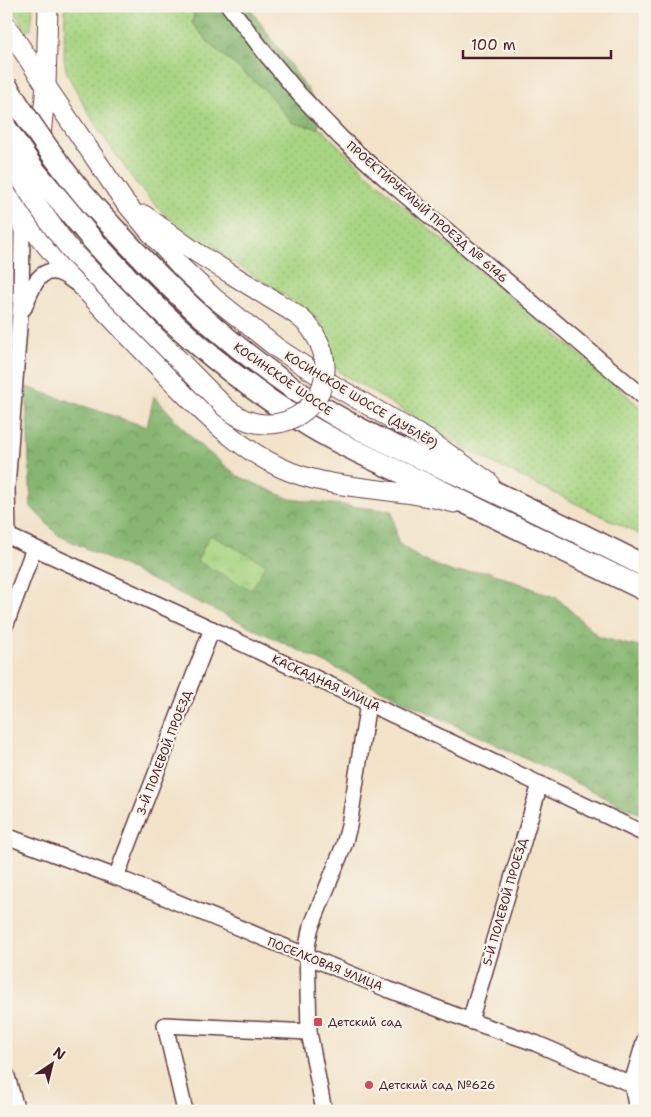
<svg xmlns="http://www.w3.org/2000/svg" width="651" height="1117" viewBox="0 0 651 1117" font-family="'Shantell Sans',sans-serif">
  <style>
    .grass { fill: url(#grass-dots); stroke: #797a57 }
    .forest { fill: url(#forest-crowns); stroke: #686a4e }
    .park { fill: url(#park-tufts); stroke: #797a57 }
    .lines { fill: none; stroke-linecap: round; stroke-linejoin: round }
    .minor-casing { stroke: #633c43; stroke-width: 18 }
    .major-casing { stroke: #633c43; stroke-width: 21 }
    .highway-casing { stroke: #633c43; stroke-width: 24 }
    .minor { stroke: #fff; stroke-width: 15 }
    .major { stroke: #fff; stroke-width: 19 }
    .highway { stroke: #fff; stroke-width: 21 }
    .major-bridge-casing { stroke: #633c43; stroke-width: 21; stroke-linecap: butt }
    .highway-bridge-casing { stroke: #633c43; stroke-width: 24; stroke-linecap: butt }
    .major-bridge { stroke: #fff; stroke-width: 19 }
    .highway-bridge { stroke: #fff; stroke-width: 21 }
    .poi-dot { fill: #d1495b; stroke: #f7f3e8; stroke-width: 2 }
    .labels { text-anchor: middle; stroke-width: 4.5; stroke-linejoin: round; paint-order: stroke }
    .street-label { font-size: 12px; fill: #4a1f2b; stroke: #f7f3e8 }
    .poi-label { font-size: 12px; fill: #4a1f2b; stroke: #f7f3e8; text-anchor: start }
  </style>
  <defs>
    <pattern id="grass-dots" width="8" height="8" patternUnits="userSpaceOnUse" patternTransform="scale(1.25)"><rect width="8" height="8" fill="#a8d583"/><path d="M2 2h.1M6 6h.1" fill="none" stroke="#92b671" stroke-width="1.8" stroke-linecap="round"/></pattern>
    <pattern id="forest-crowns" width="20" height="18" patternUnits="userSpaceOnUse" patternTransform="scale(1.25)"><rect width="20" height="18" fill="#86b671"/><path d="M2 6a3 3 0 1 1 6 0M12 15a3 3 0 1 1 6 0" fill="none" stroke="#70935d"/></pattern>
    <pattern id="park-tufts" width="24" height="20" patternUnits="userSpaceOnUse" patternTransform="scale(1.25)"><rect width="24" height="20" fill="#a8d583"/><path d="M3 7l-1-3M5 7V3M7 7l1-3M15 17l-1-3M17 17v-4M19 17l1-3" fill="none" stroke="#92b671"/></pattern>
  </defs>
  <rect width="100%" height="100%" fill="#f7f3e8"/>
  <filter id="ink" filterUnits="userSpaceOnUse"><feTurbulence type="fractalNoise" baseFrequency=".02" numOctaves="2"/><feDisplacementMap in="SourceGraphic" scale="10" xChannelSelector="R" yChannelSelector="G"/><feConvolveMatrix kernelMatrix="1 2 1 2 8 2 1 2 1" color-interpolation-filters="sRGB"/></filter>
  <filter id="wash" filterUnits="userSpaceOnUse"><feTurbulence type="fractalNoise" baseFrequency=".0096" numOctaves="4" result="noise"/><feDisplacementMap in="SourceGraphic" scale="20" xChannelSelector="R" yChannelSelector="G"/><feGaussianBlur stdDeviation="1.12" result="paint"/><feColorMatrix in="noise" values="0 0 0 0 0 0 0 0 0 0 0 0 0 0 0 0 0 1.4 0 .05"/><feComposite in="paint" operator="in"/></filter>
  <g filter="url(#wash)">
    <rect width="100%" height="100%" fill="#f2e2c8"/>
    <g class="grass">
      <polygon points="11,6 33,6 31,29 29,31 26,31"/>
      <path d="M65,6H196L192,23L211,45L264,89L293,123L318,128L324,131C423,232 539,316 645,411V537L503,468L453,442L426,424L341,373L332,361L330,348L320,322L304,308L186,232L163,213L136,183L96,126L67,74L64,59Z"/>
    </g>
    <g class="forest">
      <polygon points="196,6 248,6 323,111 318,128 293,123 264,89 211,45 192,23"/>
      <polygon points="26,387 147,427 154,396 197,443 238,476 290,499 392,511 398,543 423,560 455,573 487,571 557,598 599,637 629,645 645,646 645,816 58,535 31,507"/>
    </g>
    <polygon class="park" points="210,535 266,564 251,590 197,561"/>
  </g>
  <g filter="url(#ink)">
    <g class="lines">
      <g class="minor-casing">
        <g id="minor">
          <polyline points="229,6 265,53 299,94 341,138 386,179 645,398"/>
          <path d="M24,308C34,281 44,257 74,282"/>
          <polyline points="6,535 203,625 645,834"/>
          <polyline points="8,535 7,487 21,300 22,231 15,211"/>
          <polyline points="6,624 34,548"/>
          <polyline points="6,836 116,877 387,989 470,1021 535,1043 645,1090"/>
          <polyline points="116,877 212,629"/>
          <polyline points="470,1021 540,784"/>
          <polyline points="6,1073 17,1111"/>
          <polyline points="185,1111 165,1025 309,1032"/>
          <polyline points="324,1111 309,1032 307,947 310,930 344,845 349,826 368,703"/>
          <polyline points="637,1111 632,1083 645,1039"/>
        </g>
      </g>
      <g class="major-casing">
        <g id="major">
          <polyline points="6,25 46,86 124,201 155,238 182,268 214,298 277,348 333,385 430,441 489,482"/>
          <polyline points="15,167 28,162 40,145 46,86 48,6"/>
          <path d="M6,193C47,252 96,302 145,353C189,398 231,448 291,472C343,492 401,487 454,503"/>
          <polyline points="144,215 194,251"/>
        </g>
      </g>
      <g class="highway-casing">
        <g id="highway">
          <path d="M109,223C174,295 240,356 323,408C368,436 417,456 465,478C525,506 585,536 645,566"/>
          <path d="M91,238C157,312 226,376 311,427C351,451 395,469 437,489C506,523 576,556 645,590"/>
        </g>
      </g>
      <use href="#minor" class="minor"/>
      <use href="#major" class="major"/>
      <use href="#highway" class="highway"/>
      <g class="major-bridge-casing">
        <path id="major-bridge" d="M6,154C26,189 49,224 75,255L225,407C279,454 352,395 315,335C306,318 287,309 271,299C246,283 219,267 194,251"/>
      </g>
      <g class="highway-bridge-casing">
        <g id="highway-bridge">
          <path d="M6,85C36,134 70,182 109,223"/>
          <polyline points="6,128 35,171 91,238"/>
        </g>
      </g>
      <use href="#major-bridge" class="major-bridge"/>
      <use href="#highway-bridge" class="highway-bridge"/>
    </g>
  </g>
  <g class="poi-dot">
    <rect x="313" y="1017" width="10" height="10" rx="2.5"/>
    <circle cx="369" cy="1085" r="5"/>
  </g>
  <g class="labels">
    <g class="street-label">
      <text transform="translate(427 212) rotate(41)" y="4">ПРОЕКТИРУЕМЫЙ ПРОЕЗД № 6146</text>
      <text transform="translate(283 379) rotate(35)" y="4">КОСИНСКОЕ ШОССЕ</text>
      <text transform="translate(361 400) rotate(31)" y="4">КОСИНСКОЕ ШОССЕ (ДУБЛЁР)</text>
      <text transform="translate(326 683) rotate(25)" y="4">КАСКАДНАЯ УЛИЦА</text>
      <text transform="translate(164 753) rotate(-69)" y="4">3-Й ПОЛЕВОЙ ПРОЕЗД</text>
      <text transform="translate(505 902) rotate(-74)" y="4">5-Й ПОЛЕВОЙ ПРОЕЗД</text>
      <text transform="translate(325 964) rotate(22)" y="4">ПОСЕЛКОВАЯ УЛИЦА</text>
    </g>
    <g class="poi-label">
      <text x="328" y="1026">Детский сад</text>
      <text x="379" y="1089">Детский сад №626</text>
    </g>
  </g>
  <rect width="651" height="1117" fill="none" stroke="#f7f3e8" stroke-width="25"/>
  <g transform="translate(52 1064) rotate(35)" stroke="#f7f3e8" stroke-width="4" paint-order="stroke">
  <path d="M0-4L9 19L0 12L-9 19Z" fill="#4a1f2b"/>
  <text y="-8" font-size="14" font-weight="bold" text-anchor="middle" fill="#4a1f2b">N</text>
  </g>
  <path d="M463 50v8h148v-8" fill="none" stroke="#4a1f2b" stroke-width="2.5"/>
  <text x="471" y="50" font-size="15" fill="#4a1f2b" stroke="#f7f3e8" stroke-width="4" paint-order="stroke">100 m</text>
</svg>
